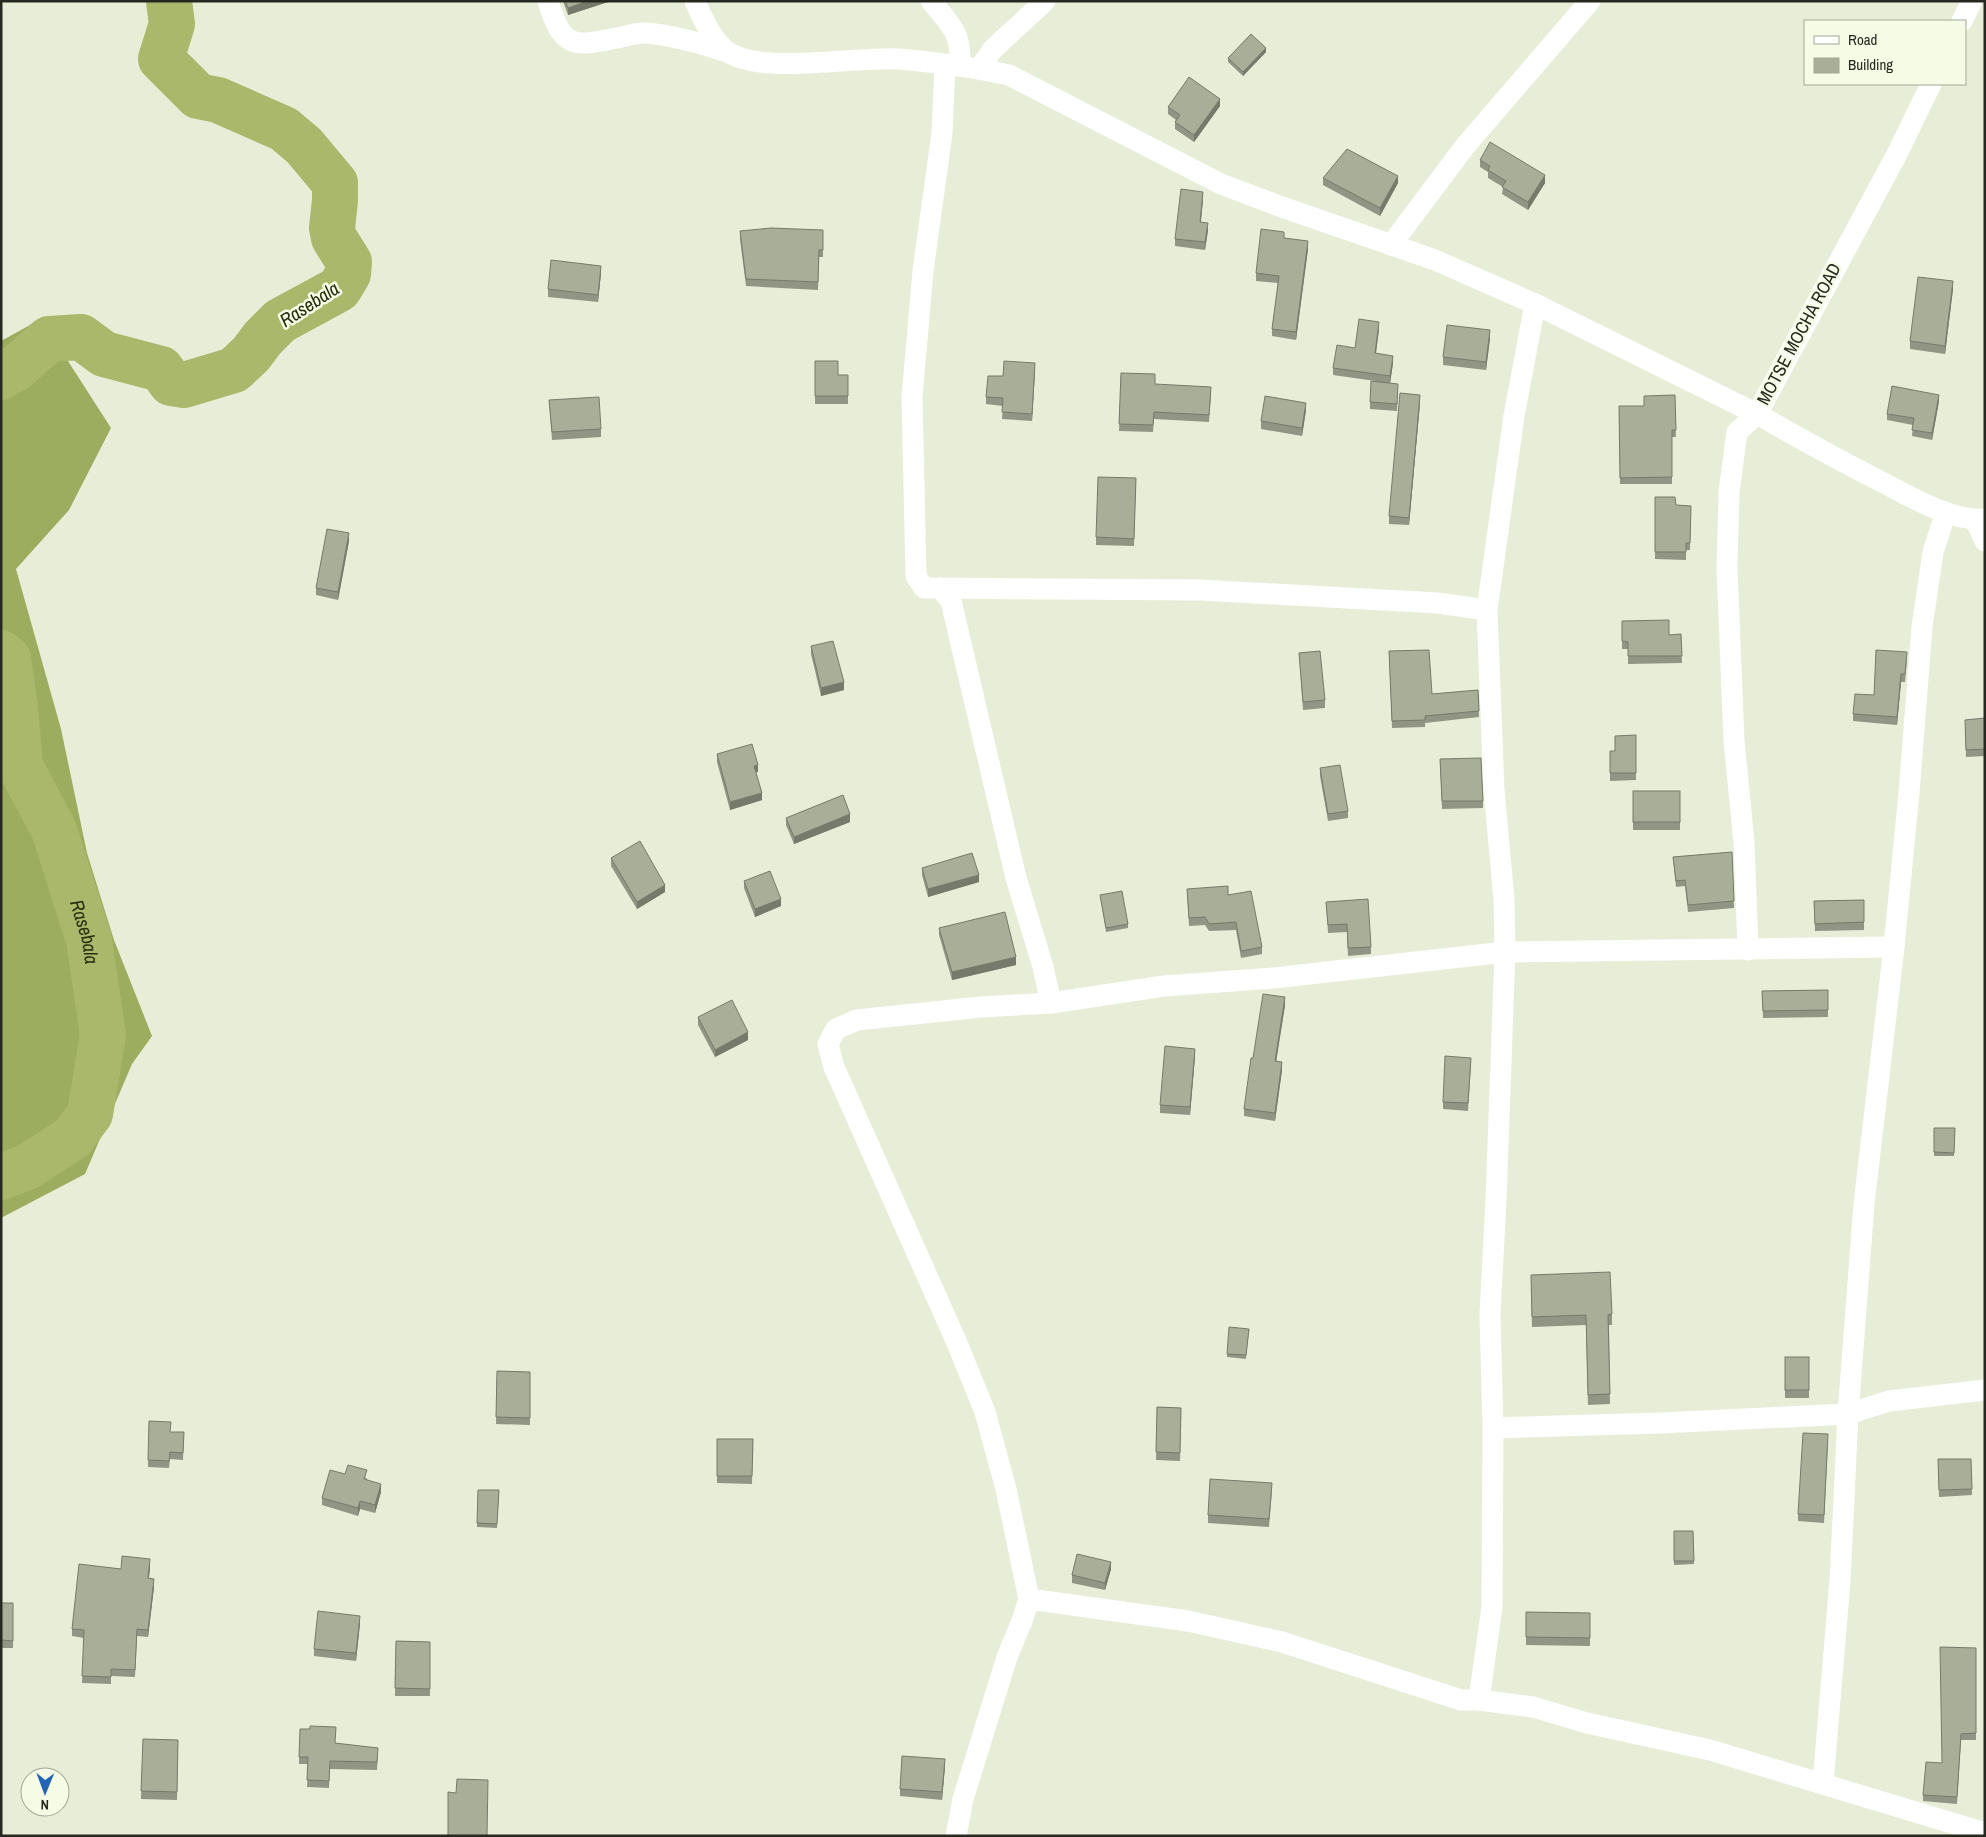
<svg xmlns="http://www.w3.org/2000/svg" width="1986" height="1837" viewBox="0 0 1986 1837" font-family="'Archivo Narrow',sans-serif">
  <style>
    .forest { fill: #9dad5f }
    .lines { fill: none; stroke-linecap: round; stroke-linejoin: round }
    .river { stroke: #a9b86a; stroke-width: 46 }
    .street { stroke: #fff; stroke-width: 21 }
    .wall { fill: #919684 }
    .shaded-wall { fill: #767a6b }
    .building { fill: #a9ae99; stroke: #767a6b }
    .labels { text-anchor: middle; stroke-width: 5; stroke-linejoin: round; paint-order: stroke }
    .street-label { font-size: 18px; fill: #272921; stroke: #f5fbe5 }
    .water-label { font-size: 19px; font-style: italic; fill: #282e0c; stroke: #f5fbe5 }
  </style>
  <rect width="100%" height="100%" fill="#e8edd8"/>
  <polygon class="forest" points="41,319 111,428 69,510 16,569 61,729 87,853 114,940 152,1036 132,1064 85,1174 1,1218 1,341"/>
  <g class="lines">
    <g class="river">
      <polyline points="1,377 15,369 49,339 81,337 104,354 161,369 171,383 184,385 234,370 251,354 263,338 280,321 339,289 348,274 349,262 334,238 332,228 335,200 335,183 304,146 284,129 218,100 198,96 161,59 172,24 169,1"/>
      <path id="s1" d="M1,653L8,659L15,707L20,766L54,830L89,940L103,1035L90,1114L72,1138L27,1167L1,1177"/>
    </g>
    <g class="street">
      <path d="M548,1C563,52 576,46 622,37C629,35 637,33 645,33C673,35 700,43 727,52"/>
      <path d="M695,1C702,18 713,42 728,52C762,75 857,56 899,59C935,62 973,67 1009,75L1221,184L1279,206L1435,260L1535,304L1757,414L1737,432L1729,492L1727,568L1734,741L1744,842L1748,950"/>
      <path d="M931,1C952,27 961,31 960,66"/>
      <polyline points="1962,21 1972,1"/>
      <polyline points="945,65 942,133 923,271 912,397 916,576 924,588 1200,590 1438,603 1487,610"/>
      <polyline points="979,69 993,49 1045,1"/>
      <path d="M1931,84L1897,154L1757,414C1797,437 1837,459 1878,480C1908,495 1951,522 1985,519"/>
      <polyline points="1391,245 1466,145 1590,1"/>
      <polyline points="1975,520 1985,541"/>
      <polyline points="940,588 951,601 1016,878 1043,967 1051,1003"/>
      <polyline points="1894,947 1505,952 1274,978 1164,986 1051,1003 981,1007 857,1020 836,1029 828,1044 834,1067 957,1343 985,1412 1006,1489 1029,1599 1188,1621 1282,1642 1461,1700 1479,1700 1533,1707 1587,1723 1710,1750 1985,1833"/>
      <polyline points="1493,1428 1661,1423 1848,1414 1889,1401 1985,1390"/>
      <polyline points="1479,1700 1492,1607 1493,1428 1490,1315 1496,1200 1505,952 1504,899 1494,790 1487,610 1514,416 1535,304"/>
      <polyline points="1823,1783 1840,1581 1848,1414 1864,1204 1894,947 1909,793 1922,627 1933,552 1946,512"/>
      <polyline points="956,1836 963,1799 1007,1657 1022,1621 1029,1599"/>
    </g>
  </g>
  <g class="wall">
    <polygon points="563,1 611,1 568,15"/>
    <polygon points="1266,52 1243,76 1228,62 1228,58"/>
    <polygon points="1220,106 1194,142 1175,129 1175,122 1176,120 1168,114 1168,107"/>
    <polygon points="1480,160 1545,183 1528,210 1502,194 1503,187 1488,178 1488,172 1480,167"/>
    <polygon points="1323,178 1398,183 1380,216 1323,185"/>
    <polygon points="1203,199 1201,222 1208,230 1205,250 1175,246 1175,239"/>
    <polygon points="823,230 823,257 819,257 818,290 746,286 740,239 740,231"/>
    <polygon points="1284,238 1308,249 1296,340 1272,336 1272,329 1278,283 1256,281 1256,273"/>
    <polygon points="601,273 598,302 548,297 548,289"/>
    <polygon points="1953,289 1945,354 1910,349 1910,341"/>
    <polygon points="1379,329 1376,353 1393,363 1390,383 1398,391 1397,411 1370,409 1370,402 1375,381 1333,375 1333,368 1355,348"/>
    <polygon points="1490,338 1486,370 1443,365 1443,357"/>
    <polygon points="815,361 838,375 848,375 848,404 815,404"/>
    <polygon points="1035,370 1032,421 1002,419 1003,406 986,404 986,397 1003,376"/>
    <polygon points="1121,373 1155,384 1211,394 1209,422 1154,419 1153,432 1119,431"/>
    <polygon points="1675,395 1676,437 1672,437 1672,484 1620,484 1619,406 1644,406"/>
    <polygon points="549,400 601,429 601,437 552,440"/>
    <polygon points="1939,401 1932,440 1912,436 1913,425 1887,420 1887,414"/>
    <polygon points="1420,403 1409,525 1389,524 1389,516"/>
    <polygon points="1306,410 1302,436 1261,429 1261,421"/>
    <polygon points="1136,478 1134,546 1096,545 1096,537"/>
    <polygon points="1655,497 1676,505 1691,506 1690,550 1686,550 1686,560 1655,559"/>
    <polygon points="349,541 338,600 316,595 316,588"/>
    <polygon points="1622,621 1669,635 1681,634 1682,663 1628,664 1628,649 1622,649"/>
    <polygon points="811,646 844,690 821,696 811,654"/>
    <polygon points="1389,651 1432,694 1478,690 1479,717 1425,723 1425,727 1392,728"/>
    <polygon points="1299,653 1325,700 1325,708 1303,710"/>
    <polygon points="1907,659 1905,682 1901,682 1897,725 1853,721 1853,714 1874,695"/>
    <polygon points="1985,718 1985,756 1966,757 1965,727"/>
    <polygon points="1636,735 1636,780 1610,781 1610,751 1615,751"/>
    <polygon points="717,754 758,772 756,772 762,800 730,810 717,762"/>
    <polygon points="1440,759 1483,801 1483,808 1442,809"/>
    <polygon points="1320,768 1348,811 1348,818 1328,821 1320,776"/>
    <rect x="1633" y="791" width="47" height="39"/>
    <polygon points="786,818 850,822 794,844 786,825"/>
    <polygon points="1732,852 1734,908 1688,912 1685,886 1676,887 1673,857"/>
    <polygon points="611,858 665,892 637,909 611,866"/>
    <polygon points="922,868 979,882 928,897 922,875"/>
    <polygon points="744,881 781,906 755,917 744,888"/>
    <polygon points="1187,889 1228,895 1262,947 1262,954 1241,958 1236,930 1209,931 1205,925 1189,926"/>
    <polygon points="1100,895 1128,924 1128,928 1106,932"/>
    <polygon points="1864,900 1864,930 1815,931 1814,901"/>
    <polygon points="1326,902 1371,947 1371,954 1348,956 1347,932 1328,933"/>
    <polygon points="939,928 1016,965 952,980 939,935"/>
    <polygon points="1828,990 1828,1017 1763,1018 1762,991"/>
    <polygon points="1285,1005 1276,1061 1282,1070 1275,1121 1244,1116 1244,1109 1253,1058"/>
    <polygon points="698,1017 748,1040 715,1057 698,1025"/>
    <polygon points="1195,1056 1190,1115 1160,1113 1160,1105"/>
    <polygon points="1471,1065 1468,1111 1443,1109 1443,1102"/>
    <polygon points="1934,1128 1955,1128 1954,1156 1934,1156"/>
    <polygon points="1531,1285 1612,1314 1612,1325 1609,1325 1610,1404 1588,1405 1586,1325 1532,1327"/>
    <polygon points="1249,1329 1246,1359 1227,1357 1227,1354"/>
    <rect x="1785" y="1357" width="24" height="41"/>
    <polygon points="497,1371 530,1372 530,1425 496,1424"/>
    <polygon points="1157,1407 1181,1408 1180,1461 1156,1460"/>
    <polygon points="170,1432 184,1432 183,1460 170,1459 169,1468 148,1467 148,1460"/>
    <polygon points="717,1439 753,1439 752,1484 717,1483"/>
    <polygon points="1828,1441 1824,1523 1798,1521 1798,1514"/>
    <polygon points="1938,1459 1971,1459 1972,1495 1939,1497"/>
    <polygon points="345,1474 367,1478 366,1480 381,1492 375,1513 360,1509 358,1516 322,1505 322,1498"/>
    <polygon points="499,1490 497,1528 477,1527 477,1523"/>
    <polygon points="1272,1491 1269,1527 1208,1523 1208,1515"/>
    <polygon points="1674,1531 1693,1531 1694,1564 1674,1565"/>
    <polygon points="150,1567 149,1578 154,1587 148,1637 137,1636 135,1677 111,1676 111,1684 82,1683 84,1638 72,1636 72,1629 121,1569"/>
    <polygon points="1111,1569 1105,1590 1072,1583 1072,1575"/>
    <rect x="1" y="1603" width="12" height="45"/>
    <polygon points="1526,1612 1590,1613 1590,1646 1526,1645"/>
    <polygon points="360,1623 356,1661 314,1656 314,1649"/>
    <polygon points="396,1641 430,1642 430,1696 395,1696"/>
    <polygon points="1976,1648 1976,1740 1961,1740 1957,1804 1923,1801 1923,1795 1942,1763"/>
    <polygon points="143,1739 178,1740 177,1800 141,1799"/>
    <polygon points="335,1743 378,1755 377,1770 330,1769 329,1788 307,1787 308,1764 299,1764 299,1757"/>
    <polygon points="945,1766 942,1800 900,1796 900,1789"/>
  </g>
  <g class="shaded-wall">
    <polygon points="588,1 611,1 568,15 568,8"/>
    <polygon points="1266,48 1266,52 1243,76 1243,72"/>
    <polygon points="1220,99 1220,106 1194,142 1194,135"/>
    <polygon points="1545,175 1545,183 1528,210 1528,202"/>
    <polygon points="1398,176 1398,183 1380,216 1380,208"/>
    <polygon points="1203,192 1203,199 1200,229 1200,222"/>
    <polygon points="1208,223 1208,230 1205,250 1205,242"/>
    <polygon points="1308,241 1308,249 1296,340 1296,332"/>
    <polygon points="601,266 601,273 598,302 598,295"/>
    <polygon points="1953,281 1953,289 1945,354 1945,346"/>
    <polygon points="1379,322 1379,329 1375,360 1375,353"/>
    <polygon points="1490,330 1490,338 1486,370 1486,362"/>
    <polygon points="1393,356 1393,363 1390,384 1390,376"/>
    <polygon points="1035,363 1035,370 1032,421 1032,414"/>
    <polygon points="1420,395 1420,403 1409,525 1409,518"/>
    <polygon points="1939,395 1939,401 1932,440 1932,433"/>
    <polygon points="1306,403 1306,410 1302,436 1302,428"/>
    <polygon points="349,533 349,541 338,600 338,592"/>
    <polygon points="1901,674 1901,682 1897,725 1897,717"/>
    <polygon points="844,682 844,690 821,696 821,688"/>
    <polygon points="758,765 758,772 754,773 754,766"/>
    <polygon points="762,793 762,800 730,810 730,802"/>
    <polygon points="850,814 850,822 794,844 794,837"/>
    <polygon points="979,875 979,882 928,897 928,889"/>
    <polygon points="665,885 665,892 637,909 637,902"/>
    <polygon points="781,899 781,906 755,917 755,909"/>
    <polygon points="1016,957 1016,965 952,980 952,972"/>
    <polygon points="1285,997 1285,1005 1275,1069 1275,1061"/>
    <polygon points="748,1032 748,1040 715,1057 715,1050"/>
    <polygon points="1195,1049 1195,1056 1190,1115 1190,1107"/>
    <polygon points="1282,1062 1282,1070 1275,1121 1275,1113"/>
    <polygon points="381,1484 381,1492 375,1513 375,1505"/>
    <polygon points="360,1501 360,1509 358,1516 358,1508"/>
    <polygon points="150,1559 150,1567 148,1586 148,1578"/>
    <polygon points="1111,1562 1111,1569 1105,1590 1105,1583"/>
    <polygon points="154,1579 154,1587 148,1637 148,1630"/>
    <polygon points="360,1616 360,1623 356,1661 356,1653"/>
    <polygon points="945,1759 945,1766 942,1800 942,1792"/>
  </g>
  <g class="building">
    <polygon points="565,1 588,1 568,8"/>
    <polygon points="1251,34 1266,48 1243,72 1228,58"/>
    <polygon points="1189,77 1220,99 1194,135 1175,122 1180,115 1168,107"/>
    <polygon points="1490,142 1545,175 1528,202 1502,187 1506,181 1488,170 1490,166 1480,160"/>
    <polygon points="1347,149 1398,176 1380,208 1323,178"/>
    <polygon points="1181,189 1203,192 1200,222 1208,223 1205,242 1175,239"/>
    <polygon points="771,228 823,230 823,250 819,250 818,282 746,279 740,231"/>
    <polygon points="1261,229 1284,232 1284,238 1308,241 1296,332 1272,329 1279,276 1256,273"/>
    <polygon points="551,260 601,266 598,295 548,289"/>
    <polygon points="1918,277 1953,281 1945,346 1910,341"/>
    <polygon points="1359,319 1379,322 1375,353 1393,356 1390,376 1333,368 1337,345 1355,348"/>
    <polygon points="1447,325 1490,330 1486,362 1443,357"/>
    <polygon points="815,361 838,361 838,375 848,375 848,396 815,396"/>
    <polygon points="1004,361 1035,363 1032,414 1002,412 1003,398 986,397 988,376 1003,376"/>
    <polygon points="1121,373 1155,374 1155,384 1211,387 1209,415 1154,412 1153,425 1119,424"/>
    <polygon points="1371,381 1398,384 1397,404 1370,402"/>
    <polygon points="1892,386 1939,395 1932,433 1912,430 1914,418 1887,414"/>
    <polygon points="1400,393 1420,395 1409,518 1389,516"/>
    <polygon points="1675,395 1676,430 1672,430 1672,477 1620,478 1619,406 1644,406 1644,396"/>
    <polygon points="1265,396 1306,403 1302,428 1261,421"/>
    <polygon points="599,397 601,429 552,432 549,400"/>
    <polygon points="1098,477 1136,478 1134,539 1096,537"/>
    <polygon points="1655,497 1675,497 1676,505 1691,506 1690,543 1686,543 1686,552 1655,552"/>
    <polygon points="327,529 349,533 338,592 316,588"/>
    <polygon points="1669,620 1669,635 1681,634 1682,656 1628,656 1628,642 1622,641 1622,621"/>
    <polygon points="833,641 844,682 821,688 811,646"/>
    <polygon points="1429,650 1432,694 1478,690 1479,711 1425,716 1425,720 1392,721 1389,651"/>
    <polygon points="1876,650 1907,652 1905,674 1901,674 1897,717 1853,714 1855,694 1874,695"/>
    <polygon points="1320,651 1325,700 1303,702 1299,653"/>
    <polygon points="1985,718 1985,749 1966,750 1965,720"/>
    <polygon points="1636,735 1636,773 1610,773 1610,751 1615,751 1615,736"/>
    <polygon points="752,744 758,765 754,766 762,793 730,802 717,754"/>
    <polygon points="1481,758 1483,801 1442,801 1440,759"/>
    <polygon points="1340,765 1348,811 1328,814 1320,768"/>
    <rect x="1633" y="791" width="47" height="31"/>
    <polygon points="843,795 850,814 794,837 786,818"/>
    <polygon points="640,841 665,885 637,902 611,858"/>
    <polygon points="1732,852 1734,901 1688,905 1685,880 1676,881 1673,857"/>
    <polygon points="972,853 979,875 928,889 922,868"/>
    <polygon points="770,871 781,899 755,909 744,881"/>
    <polygon points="1228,886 1228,895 1251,891 1262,947 1241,951 1236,922 1209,924 1205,917 1189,918 1187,889"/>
    <polygon points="1122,891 1128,924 1106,928 1100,895"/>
    <polygon points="1368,899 1371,947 1348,948 1347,924 1328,925 1326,902"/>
    <polygon points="1864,900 1864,922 1815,924 1814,901"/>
    <polygon points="1005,912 1016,957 952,972 939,928"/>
    <polygon points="1828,990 1828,1010 1763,1011 1762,991"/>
    <polygon points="1263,994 1285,997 1275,1061 1282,1062 1275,1113 1244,1109 1251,1058 1253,1058"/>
    <polygon points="732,1000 748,1032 715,1050 698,1017"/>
    <polygon points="1165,1046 1195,1049 1190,1107 1160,1105"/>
    <polygon points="1445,1056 1471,1058 1468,1103 1443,1102"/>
    <polygon points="1934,1128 1955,1128 1954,1153 1934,1152"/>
    <polygon points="1610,1272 1612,1314 1608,1315 1610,1394 1588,1395 1586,1315 1532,1317 1531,1275"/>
    <polygon points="1229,1327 1249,1329 1246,1355 1227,1354"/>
    <rect x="1785" y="1357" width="24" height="33"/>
    <polygon points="497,1371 530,1372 530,1418 496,1417"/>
    <polygon points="1157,1407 1181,1408 1180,1453 1156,1452"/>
    <polygon points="149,1421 171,1422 170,1432 184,1432 183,1453 170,1452 169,1461 148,1460"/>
    <polygon points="1803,1433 1828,1434 1824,1515 1798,1514"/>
    <polygon points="717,1439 753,1439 752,1476 717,1476"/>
    <polygon points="1938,1459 1971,1459 1972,1489 1939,1490"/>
    <polygon points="348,1465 367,1470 364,1479 381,1484 375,1505 360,1501 358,1508 322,1498 330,1470 345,1474"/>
    <polygon points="1210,1479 1272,1483 1269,1519 1208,1515"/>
    <polygon points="478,1490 499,1490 497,1524 477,1523"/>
    <polygon points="1674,1531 1693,1531 1694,1561 1674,1561"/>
    <polygon points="1077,1554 1111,1562 1105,1583 1072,1575"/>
    <polygon points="122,1556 150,1559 148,1578 154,1579 148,1630 137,1629 135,1670 111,1669 111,1677 82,1676 84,1630 72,1629 79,1564 121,1569"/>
    <polygon points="1,1603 13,1603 13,1641 1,1640"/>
    <polygon points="318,1611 360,1616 356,1653 314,1649"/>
    <polygon points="1526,1612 1590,1613 1590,1638 1526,1637"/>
    <polygon points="396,1641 430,1642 430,1689 395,1688"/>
    <polygon points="1940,1647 1976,1648 1976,1733 1961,1734 1957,1797 1923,1795 1926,1762 1942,1763"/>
    <polygon points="310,1726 336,1727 335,1743 378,1748 377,1762 330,1761 329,1781 307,1780 308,1757 299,1757 300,1729 310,1729"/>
    <polygon points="143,1739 178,1740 177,1792 141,1791"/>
    <polygon points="902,1756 945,1759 942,1792 900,1789"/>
    <polygon points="457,1779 488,1780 487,1836 448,1836 448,1792 456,1793"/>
  </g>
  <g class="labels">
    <g class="street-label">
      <text transform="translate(1799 334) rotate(-62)" y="6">MOTSE MOCHA ROAD</text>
    </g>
    <g class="water-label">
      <text transform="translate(309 304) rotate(-33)" y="7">Rasebala</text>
      <text dy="7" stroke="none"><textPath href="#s1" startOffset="296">Rasebala</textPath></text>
    </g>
  </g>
  <rect width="1986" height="1837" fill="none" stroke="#272921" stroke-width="5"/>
  <rect x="1804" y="20" width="162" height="65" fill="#f5fbe5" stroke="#a3a797"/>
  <rect x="1814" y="36" width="25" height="8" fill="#ffffff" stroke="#a3a797"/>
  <text x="1848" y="45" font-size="15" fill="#272921">Road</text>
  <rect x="1814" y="58" width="25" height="15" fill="#a9ae99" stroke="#a3a797"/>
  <text x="1848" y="70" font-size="15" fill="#272921">Building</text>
  <g transform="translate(45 1792) rotate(181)"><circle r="24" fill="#f5fbe5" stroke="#a3a797"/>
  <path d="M0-4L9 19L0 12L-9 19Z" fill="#2464b5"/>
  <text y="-8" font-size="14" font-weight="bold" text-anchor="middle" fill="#272921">N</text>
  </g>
</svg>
